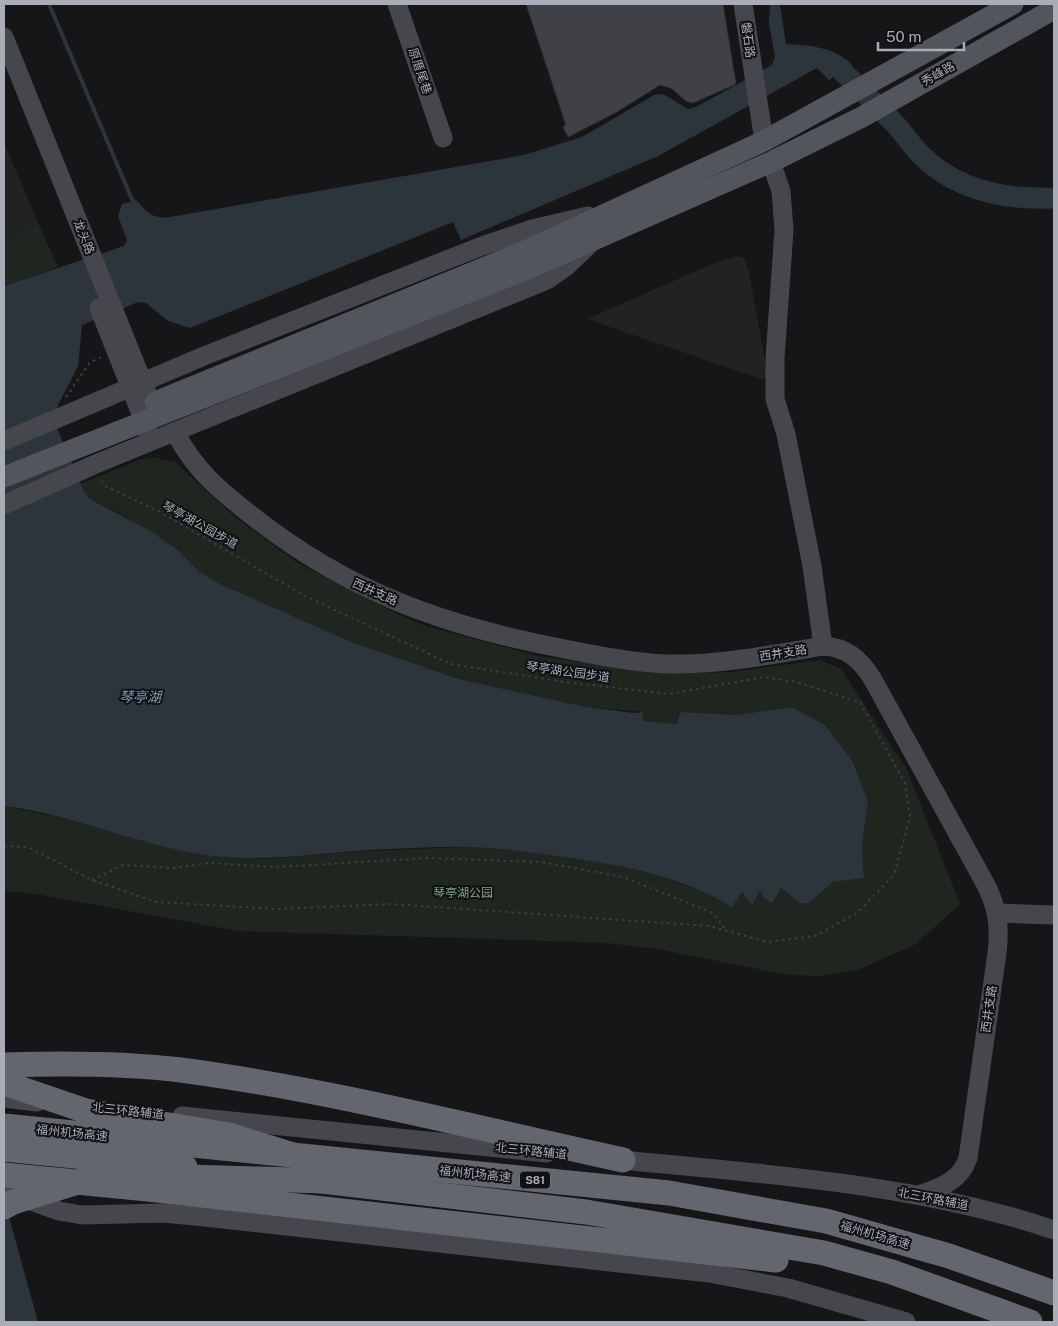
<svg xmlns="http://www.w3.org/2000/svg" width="1058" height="1326" viewBox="0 0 1058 1326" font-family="'Public Sans','Noto Sans SC',sans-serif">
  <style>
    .built { fill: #222225 }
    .green { fill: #1e261f }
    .water { fill: #2c353c }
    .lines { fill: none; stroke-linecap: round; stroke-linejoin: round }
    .stream { stroke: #2c353c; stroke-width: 4 }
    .river { stroke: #2c353c; stroke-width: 21 }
    .building { fill: #404145; stroke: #303034 }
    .path { stroke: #3d3f44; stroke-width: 2; stroke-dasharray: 2.5 4; stroke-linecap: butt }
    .secondary { stroke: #45474d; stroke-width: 19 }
    .primary { stroke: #53555c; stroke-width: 21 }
    .highway { stroke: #63666e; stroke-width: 25 }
    .secondary-bridge { stroke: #45474d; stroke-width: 19 }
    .primary-bridge { stroke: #53555c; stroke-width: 21 }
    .highway-bridge { stroke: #63666e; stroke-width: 25 }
    .labels { text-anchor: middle; stroke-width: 4; stroke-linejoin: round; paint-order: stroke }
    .shield { fill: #111113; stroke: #7b7e86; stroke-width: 1 }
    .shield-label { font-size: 11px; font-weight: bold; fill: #a8adb8 }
    .street-label { font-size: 12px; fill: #a8adb8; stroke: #111113 }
    .park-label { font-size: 12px; fill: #7fa381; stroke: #111113 }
    .water-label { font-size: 14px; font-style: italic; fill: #7f9bb3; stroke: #111113 }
  </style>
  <rect width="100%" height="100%" fill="#161618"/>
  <g class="built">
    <polygon points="4,143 38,223 4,235"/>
    <polygon points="738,256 744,258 749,272 768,377 761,379 587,319 710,265"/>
  </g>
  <g class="green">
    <polygon points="38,223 58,267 4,286 4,235"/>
    <polygon points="152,457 175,462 234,516 296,562 393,612 426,626 538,656 635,669 703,673 730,672 821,660 841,669 907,770 960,904 916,944 860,969 821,976 789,975 657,949 607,943 238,931 36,894 4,891 4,806 82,822 138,840 223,857 265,859 368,851 465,847 521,850 613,864 649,872 710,894 742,892 752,906 760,890 781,888 800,903 809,903 833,882 864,878 862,846 868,801 852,760 825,725 792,707 736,715 680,712 677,724 643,721 643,712 586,707 459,679 354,643 220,584 200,572 179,551 127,517 90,499 80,484 139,460"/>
  </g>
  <g class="water">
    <path d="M770,4H780L786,44C808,45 836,47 852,65L829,80L817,68L658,156L461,240L453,222L190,328L168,321L146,303L138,302L82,325L78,366L57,407L56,426L84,491L90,499L149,530L179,551L200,572L220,584L354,643L459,679L586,707L634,713L643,712V721L677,724L680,712L736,715L792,707L825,725L852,760L868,801L862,846L864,878L833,882L809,903H800L781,888L772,903L764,898L760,890L752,906L742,892L732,907C682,877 628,866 571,858C536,853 501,848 466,847C434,846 403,849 371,850C322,853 274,861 224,857C149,851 79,815 4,806V286L124,246L127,240L118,216L122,204L136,200C147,212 153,220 170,217L524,155L582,137L654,95L663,94L688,109L696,107L772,65L775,57L769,23Z"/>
    <polygon points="4,1199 38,1322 4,1322"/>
  </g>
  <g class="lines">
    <polyline class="stream" points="49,4 134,204"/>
    <path class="river" d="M842,71C860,89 879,107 896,125C905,135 912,146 921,155C956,190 1005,200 1054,198"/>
  </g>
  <polygon class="building" points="526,4 723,4 736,84 693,103 686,101 671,88 660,85 615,113 568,137 563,127 566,125"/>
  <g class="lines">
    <g class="path">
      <polyline points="66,397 90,362 102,357"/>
      <polyline points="4,846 28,847 92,880 156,902 277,909 392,904 709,926 768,942 815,936 857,913 894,875 910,817 905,783 860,702 796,682 765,677 669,694 565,682 451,664 305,596 160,512 105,486 100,478"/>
      <polyline points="92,880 123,865 175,868 208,863 276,867 428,858 541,862 623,877 713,913 726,930"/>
    </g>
    <g class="secondary">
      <polyline points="397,4 443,138"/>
      <polyline points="743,4 764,141"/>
      <polyline points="4,37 147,393"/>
      <polyline points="771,162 781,191 784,230 775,358 775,399 786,434 812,566 823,646"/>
      <polyline points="99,308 149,434"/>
      <polyline points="89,405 204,356 482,246 532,229 588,216"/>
      <path d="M175,432C195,470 218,489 251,515C347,591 441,625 560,648C595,655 630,662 665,664C719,665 770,655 823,646C846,647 860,659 872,678L986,885C998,909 1000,927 997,953L968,1158C961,1181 939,1188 919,1195"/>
      <polyline points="98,463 547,280 567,266 590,244"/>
      <polyline points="998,913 1054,915"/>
      <polyline points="4,1098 37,1102"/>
      <polyline points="182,1116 547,1153"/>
      <path d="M610,1159C755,1173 916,1183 1054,1230"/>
      <polyline points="4,1191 59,1211 82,1215 163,1213 195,1216 709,1273 788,1288 906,1322"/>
    </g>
    <g class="primary">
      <polyline points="525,251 764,141 1013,4"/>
      <polyline points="530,268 771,162 862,117 1054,9"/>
    </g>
    <g class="highway">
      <path d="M4,1065C62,1063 123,1063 181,1070C330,1090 476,1128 623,1160"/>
      <polyline points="4,1126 669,1193 826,1221 949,1256 1054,1293"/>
      <polyline points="4,1149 185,1167"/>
      <polyline points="4,1175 148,1189 776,1260"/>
      <polyline points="305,1179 586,1212 824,1253 892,1272 1030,1322"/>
    </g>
    <g class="secondary-bridge">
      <polyline points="4,441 89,405"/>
      <polyline points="4,505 98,463"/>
    </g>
    <g class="primary-bridge">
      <polyline points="155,402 525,251"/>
      <polyline points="4,477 530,268"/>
    </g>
    <g class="highway-bridge">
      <polyline points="4,1083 86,1111 229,1135 299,1157"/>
      <polyline points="4,1207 13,1202 94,1177 157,1176 326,1181"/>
    </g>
  </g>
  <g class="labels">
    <rect class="shield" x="520" y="1171.5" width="30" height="17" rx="4"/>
    <g class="shield-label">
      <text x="535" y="1184">S81</text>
    </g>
    <g class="street-label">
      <text transform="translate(748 40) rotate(82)" y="4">磐石路</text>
      <text transform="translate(420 71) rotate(71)" y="4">原厝尾巷</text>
      <text transform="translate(938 74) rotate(-29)" y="4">秀峰路</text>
      <text transform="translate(84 237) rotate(68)" y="4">龙头路</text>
      <text transform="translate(200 525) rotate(29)" y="4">琴亭湖公园步道</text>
      <text transform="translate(375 592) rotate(24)" y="4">西井支路</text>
      <text transform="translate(783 653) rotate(-9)" y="4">西井支路</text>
      <text transform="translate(568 672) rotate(8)" y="4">琴亭湖公园步道</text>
      <text transform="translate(989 1009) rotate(-82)" y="4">西井支路</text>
      <text transform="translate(128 1111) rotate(6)" y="4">北三环路辅道</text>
      <text transform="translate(72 1133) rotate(6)" y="4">福州机场高速</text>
      <text transform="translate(531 1151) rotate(6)" y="4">北三环路辅道</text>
      <text transform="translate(475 1174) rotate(6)" y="4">福州机场高速</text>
      <text transform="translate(933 1199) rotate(11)" y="4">北三环路辅道</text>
      <text transform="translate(875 1235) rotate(16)" y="4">福州机场高速</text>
    </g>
    <g class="park-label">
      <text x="463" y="897">琴亭湖公园</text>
    </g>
    <g class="water-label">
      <text x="140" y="702">琴亭湖</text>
    </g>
  </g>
  <rect width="1058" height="1326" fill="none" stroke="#a8adb8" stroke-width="10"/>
  <path d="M878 42v8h86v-8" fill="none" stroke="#a8adb8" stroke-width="2.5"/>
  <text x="886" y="42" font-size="15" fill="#a8adb8" stroke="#111113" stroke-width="4" paint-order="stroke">50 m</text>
</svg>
